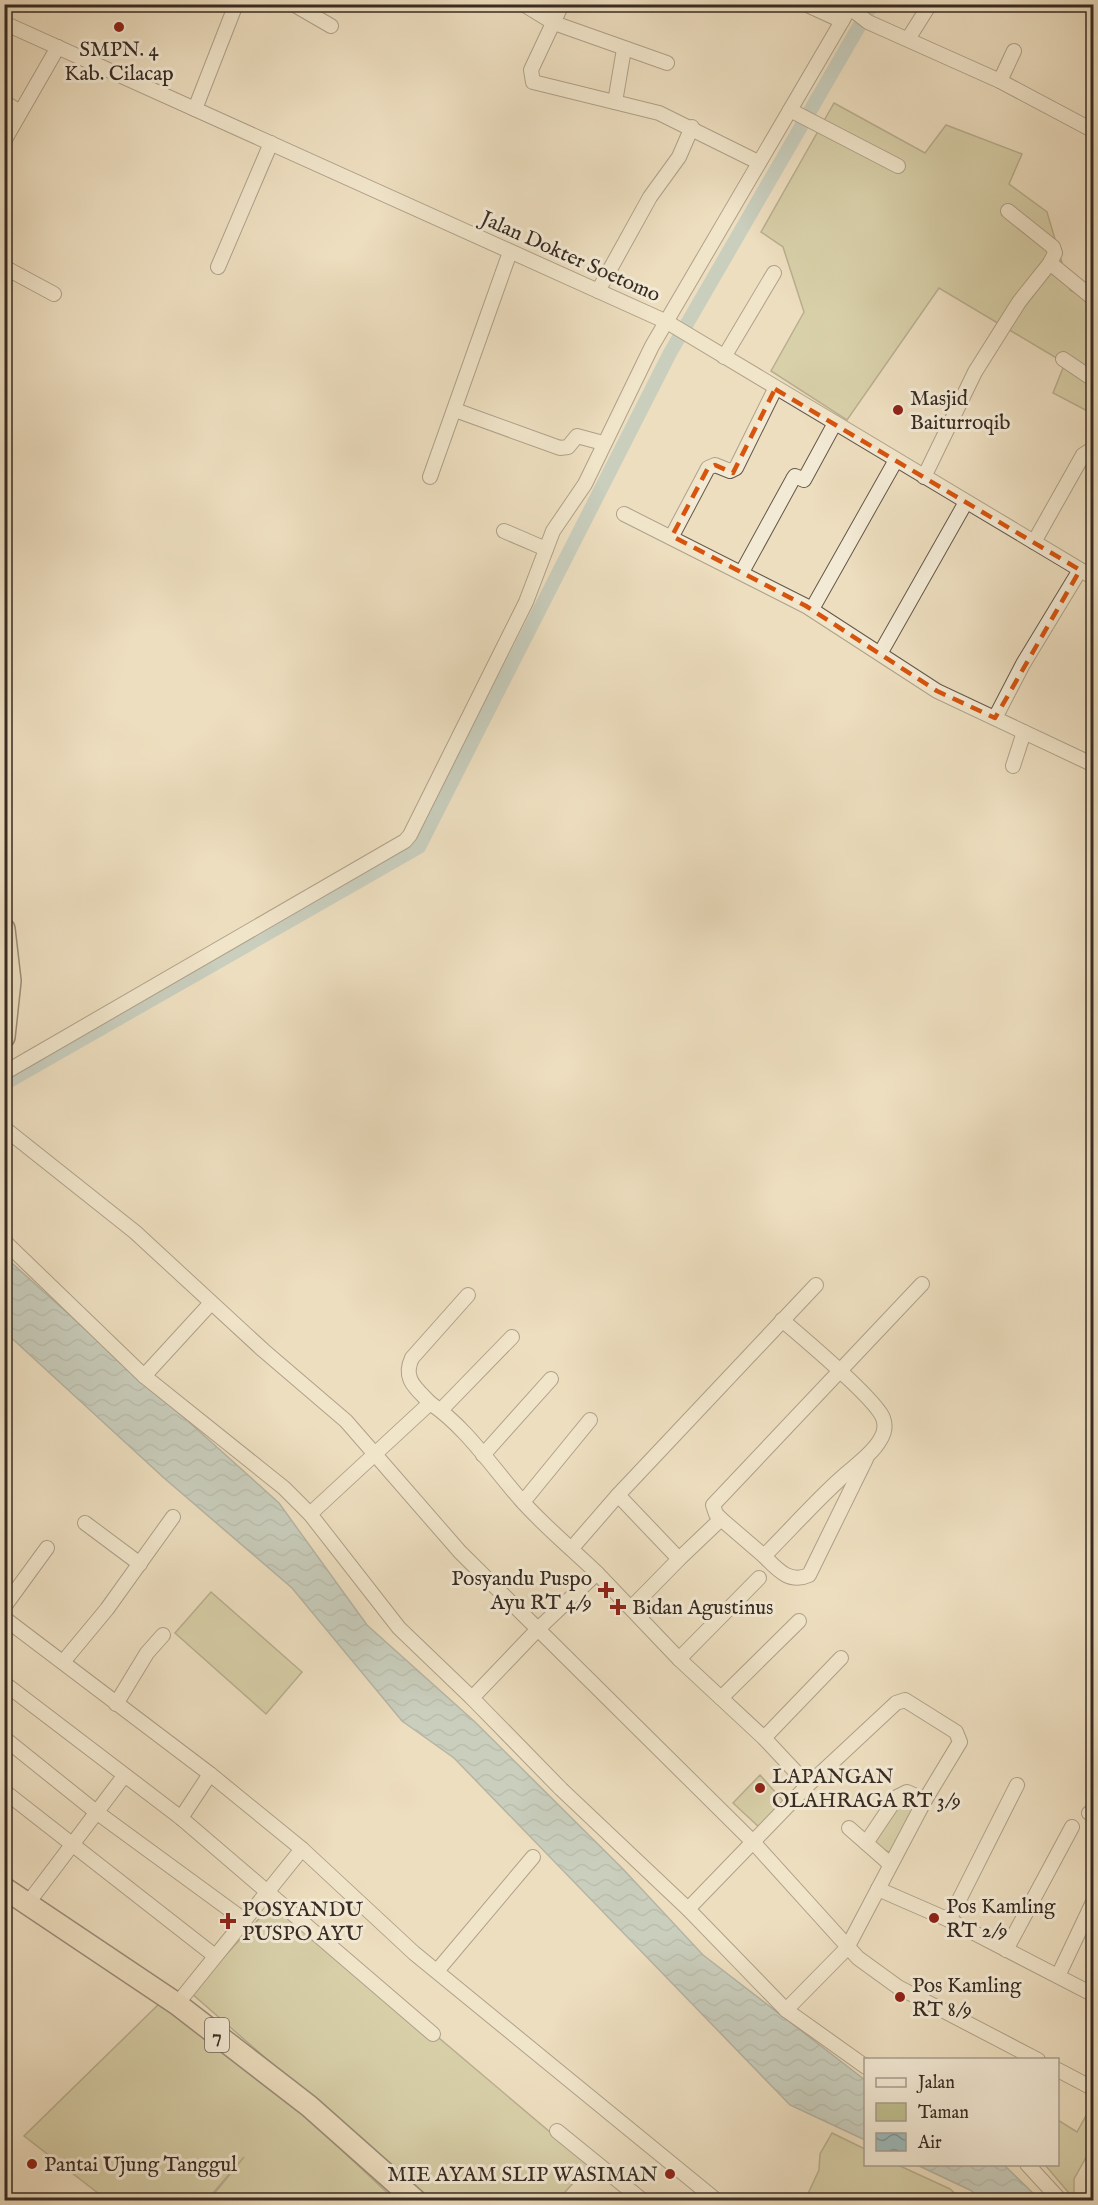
<svg xmlns="http://www.w3.org/2000/svg" width="1098" height="2205" viewBox="0 0 1098 2205" font-family="'IM FELL English',serif">
  <style>
    .green { fill: #bfbf8e; stroke: #7b7558; stroke-width: 1.5 }
    .water { fill: url(#water-waves); stroke: #74817e; stroke-width: 1.5 }
    .lines { fill: none; stroke-linecap: round; stroke-linejoin: round }
    .canal { stroke: #9dbabb; stroke-width: 14 }
    .minor-casing { stroke: #64584a; stroke-width: 16 }
    .highway-casing { stroke: #372b23; stroke-width: 24 }
    .minor { stroke: #f3ead5; stroke-width: 14 }
    .highway { stroke: #eddebf; stroke-width: 21 }
    .marked { fill: none; stroke: #d6540e; stroke-width: 4.5; stroke-dasharray: 12 8; stroke-linejoin: round }
    .poi-dot { fill: #8f2418; stroke: #f3ead5; stroke-width: 2 }
    .labels { text-anchor: middle; stroke-width: 6; stroke-linejoin: round; paint-order: stroke }
    .shield { fill: #f3ead5; stroke: #6f6458; stroke-width: 1.5 }
    .shield-label { font-size: 20px; font-weight: bold; fill: #372b23 }
    .poi-label { font-size: 21px; fill: #372b23; stroke: #f3ead5; text-anchor: start }
    .street-label { font-size: 21px; fill: #372b23; stroke: #f3ead5 }
  </style>
  <defs>
    <pattern id="water-waves" width="16" height="10" patternUnits="userSpaceOnUse" patternTransform="scale(1.5)"><rect width="16" height="10" fill="#9dbabb"/><path d="M0 5q4-4 8 0t8 0" fill="none" stroke="#819798"/></pattern>
  </defs>
  <rect width="100%" height="100%" fill="#eddebf"/>
  <filter id="stains"><feTurbulence type="fractalNoise" baseFrequency=".00333" numOctaves="4"/><feColorMatrix values="0 0 0 0 .2 0 0 0 0 .09 0 0 0 0 .02 0 0 0 .5 -.17"/></filter>
  <radialGradient id="worn" r=".72"><stop offset=".6" stop-color="#630" stop-opacity="0"/><stop offset="1" stop-color="#630" stop-opacity=".3"/></radialGradient>
  <g class="green">
    <polygon points="834,103 925,153 946,125 1022,154 1009,184 1047,212 1070,290 1093,302 1093,414 1053,393 1065,363 939,288 847,420 771,371 804,312 783,247 761,232"/>
    <polygon points="211,1592 302,1672 266,1714 175,1633"/>
    <polygon points="760,1775 784,1802 760,1828 733,1803"/>
    <polygon points="897,1797 915,1807 890,1853 872,1843"/>
    <polygon points="276,1900 589,2165 558,2200 428,2200 191,1993"/>
    <polygon points="162,2001 290,2102 395,2200 209,2200 244,2157 207,2200 107,2200 24,2136"/>
    <polygon points="1093,2103 1093,2145 1074,2179 1074,2199 1045,2165 1058,2164 1058,2120 1077,2132"/>
    <polygon points="832,2133 865,2149 866,2164 898,2165 950,2189 962,2200 805,2200 819,2170 820,2154"/>
  </g>
  <g class="water">
    <polygon points="4,1256 279,1503 367,1625 474,1721 623,1869 703,1955 865,2080 865,2140 790,2105 454,1758 402,1721 292,1588 164,1478 5,1332"/>
    <polygon points="917,2165 1004,2165 1040,2200 983,2200 970,2190"/>
  </g>
  <g class="lines">
    <polyline class="canal" points="4,1084 419,847 670,353 872,4"/>
    <g class="minor-casing">
      <g id="minor">
        <polyline points="293,4 331,26"/>
        <polyline points="523,4 554,23 667,63"/>
        <polyline points="562,4 531,70 533,82 659,113 758,162"/>
        <polyline points="805,4 842,21"/>
        <polyline points="850,8 868,22 1000,81 1094,131"/>
        <polyline points="4,23 667,322 1094,578"/>
        <polyline points="908,39 930,4"/>
        <polyline points="1000,81 1014,51"/>
        <polyline points="4,102 20,112"/>
        <polyline points="615,102 624,49"/>
        <polyline points="195,109 236,4"/>
        <polyline points="790,110 898,166"/>
        <polyline points="4,141 58,47"/>
        <polyline points="1008,211 1053,247 1055,253 1050,263"/>
        <polyline points="4,267 54,294"/>
        <polyline points="218,267 271,143"/>
        <polyline points="598,291 650,197 679,157 692,127"/>
        <polyline points="724,357 774,273"/>
        <polyline points="1063,359 1094,380"/>
        <polyline points="455,410 560,448 568,447 577,436 603,443"/>
        <polyline points="430,477 510,252"/>
        <polyline points="924,477 975,372 1019,302 1050,263 1094,299"/>
        <polyline points="624,514 806,606 937,691 1094,765"/>
        <polyline points="504,531 546,549"/>
        <polyline points="672,536 708,468 715,465 730,471 736,468 775,389"/>
        <polyline points="1034,542 1083,455 1094,448"/>
        <polyline points="742,572 793,479 795,476 804,480 835,423"/>
        <polyline points="812,609 896,460"/>
        <polyline points="881,652 966,502"/>
        <polyline points="995,718 1023,664 1080,570"/>
        <polyline points="1013,766 1024,732"/>
        <polyline points="4,1073 405,841 410,835 526,602 553,531 585,484 652,346 852,4"/>
        <polyline points="4,1128 135,1232 263,1350 346,1421 460,1552 754,1843 858,1958 898,1987 1038,2060"/>
        <polyline points="4,1241 144,1376 284,1488 310,1514 399,1628 472,1698"/>
        <path d="M782,1320C802,1337 876,1399 883,1418C886,1426 884,1434 880,1440C871,1456 851,1468 838,1481C812,1505 789,1531 764,1556L721,1519L716,1514L713,1505L922,1284"/>
        <polyline points="144,1376 211,1303"/>
        <path d="M430,1403C416,1388 402,1379 412,1358L468,1295"/>
        <polyline points="441,1410 512,1337"/>
        <polyline points="483,1455 551,1379"/>
        <polyline points="618,1495 679,1559 632,1607"/>
        <polyline points="523,1502 590,1420"/>
        <path d="M310,1514L430,1403C466,1427 492,1467 521,1500C544,1526 572,1549 597,1573"/>
        <polyline points="85,1523 140,1564"/>
        <polyline points="572,1548 618,1495 816,1285"/>
        <path d="M764,1556C777,1569 789,1584 809,1575L866,1459"/>
        <polyline points="679,1559 721,1519"/>
        <polyline points="4,1607 47,1548"/>
        <polyline points="4,1618 210,1774 302,1849 414,1953 716,2200"/>
        <polyline points="679,1659 759,1578"/>
        <polyline points="63,1662 107,1609 173,1517"/>
        <polyline points="4,1683 181,1818 433,2034"/>
        <polyline points="721,1698 799,1621"/>
        <polygon points="905,1700 956,1732 960,1742 925,1800 847,1948 786,2010 688,1909 808,1785 896,1703"/>
        <polyline points="116,1704 147,1653 163,1635"/>
        <polyline points="4,1738 95,1811 244,1920"/>
        <polyline points="764,1738 841,1658"/>
        <polyline points="4,1791 215,1956"/>
        <polyline points="1089,1813 1094,1816"/>
        <polyline points="181,1818 210,1774"/>
        <polyline points="849,1828 890,1864"/>
        <polyline points="866,1843 897,1797 907,1792 925,1800"/>
        <polyline points="878,1889 949,1920 1094,1995"/>
        <polyline points="28,1903 124,1776"/>
        <polyline points="688,1909 561,1789 472,1698 539,1628 597,1573 679,1659 764,1738 808,1785"/>
        <polyline points="949,1920 1017,1785"/>
        <polyline points="1006,1950 1072,1827"/>
        <polyline points="437,1971 533,1857"/>
        <polyline points="1058,1976 1094,1900"/>
        <polyline points="177,2004 302,1849"/>
        <polyline points="786,2010 866,2067"/>
        <polyline points="1058,2070 1094,2089"/>
        <polyline points="557,2131 642,2200"/>
        <polyline points="1027,2164 1060,2200"/>
      </g>
    </g>
    <g class="highway-casing">
      <g id="highway">
        <polyline points="4,929 10,981 4,1037"/>
        <polyline points="4,1888 177,2004 309,2106 415,2200"/>
      </g>
    </g>
    <use href="#minor" class="minor"/>
    <use href="#highway" class="highway"/>
  </g>
  <path d="M0 0H1098V2205H0ZM775,389L1080,570L995,718L937,691L806,606L672,536L708,468L715,465L733,473Z" fill="#eddebf" fill-opacity=".55" fill-rule="evenodd"/>
  <path class="marked" d="M775,389L1080,570L995,718L937,691L806,606L672,536L708,468L715,465L733,473Z"/>
  <g class="poi-dot">
    <circle cx="119" cy="27" r="6"/>
    <circle cx="898" cy="410" r="6"/>
    <path d="M603 1581h6v6h6v6h-6v6h-6v-6h-6v-6h6z"/>
    <path d="M615 1598h6v6h6v6h-6v6h-6v-6h-6v-6h6z"/>
    <circle cx="760" cy="1788" r="6"/>
    <circle cx="934" cy="1918" r="6"/>
    <path d="M225 1912h6v6h6v6h-6v6h-6v-6h-6v-6h6z"/>
    <circle cx="900" cy="1997" r="6"/>
    <circle cx="32" cy="2164" r="6"/>
    <circle cx="670" cy="2174" r="6"/>
  </g>
  <g class="labels">
    <rect class="shield" x="205" y="2018" width="24" height="34" rx="4.5"/>
    <g class="shield-label">
      <text x="217" y="2042">7</text>
    </g>
    <g class="poi-label">
      <text x="119" y="56" text-anchor="middle">SMPN. 4<tspan x="119" dy="24">Kab. Cilacap</tspan></text>
      <text x="910" y="405">Masjid<tspan x="910" dy="24">Baiturroqib</tspan></text>
      <text x="592" y="1585" text-anchor="end">Posyandu Puspo<tspan x="592" dy="24">Ayu RT 4/9</tspan></text>
      <text x="632" y="1614">Bidan Agustinus</text>
      <text x="772" y="1783">LAPANGAN<tspan x="772" dy="24">OLAHRAGA RT 3/9</tspan></text>
      <text x="946" y="1913">Pos Kamling<tspan x="946" dy="24">RT 2/9</tspan></text>
      <text x="242" y="1916">POSYANDU<tspan x="242" dy="24">PUSPO AYU</tspan></text>
      <text x="912" y="1992">Pos Kamling<tspan x="912" dy="24">RT 8/9</tspan></text>
      <text x="44" y="2171">Pantai Ujung Tanggul</text>
      <text x="658" y="2181" text-anchor="end">MIE AYAM SLIP WASIMAN</text>
    </g>
    <g class="street-label">
      <text transform="translate(571 256) rotate(24)" y="7">Jalan Dokter Soetomo</text>
    </g>
  </g>
  <rect width="1098" height="2205" fill="none" stroke="#eddebf" stroke-width="24"/>
  <rect x="6" y="6" width="1086" height="2193" fill="none" stroke="#372b23" stroke-width="3"/>
  <rect x="12" y="12" width="1074" height="2181" fill="none" stroke="#372b23" stroke-width="1.5"/>
  <rect x="864" y="2058" width="195" height="108" fill="#f3ead5" stroke="#a89e8e" stroke-width="1.5"/>
  <rect x="876" y="2078" width="30" height="9" fill="#f3ead5" stroke="#a89e8e" stroke-width="1.5"/>
  <text x="918" y="2088" font-size="18" fill="#372b23">Jalan</text>
  <rect x="876" y="2103" width="30" height="18" fill="#bfbf8e" stroke="#a89e8e" stroke-width="1.5"/>
  <text x="918" y="2118" font-size="18" fill="#372b23">Taman</text>
  <rect x="876" y="2133" width="30" height="18" fill="url(#water-waves)" stroke="#a89e8e" stroke-width="1.5"/>
  <text x="918" y="2148" font-size="18" fill="#372b23">Air</text>
  <rect width="100%" height="100%" filter="url(#stains)"/>
  <rect width="100%" height="100%" fill="url(#worn)"/>
</svg>
